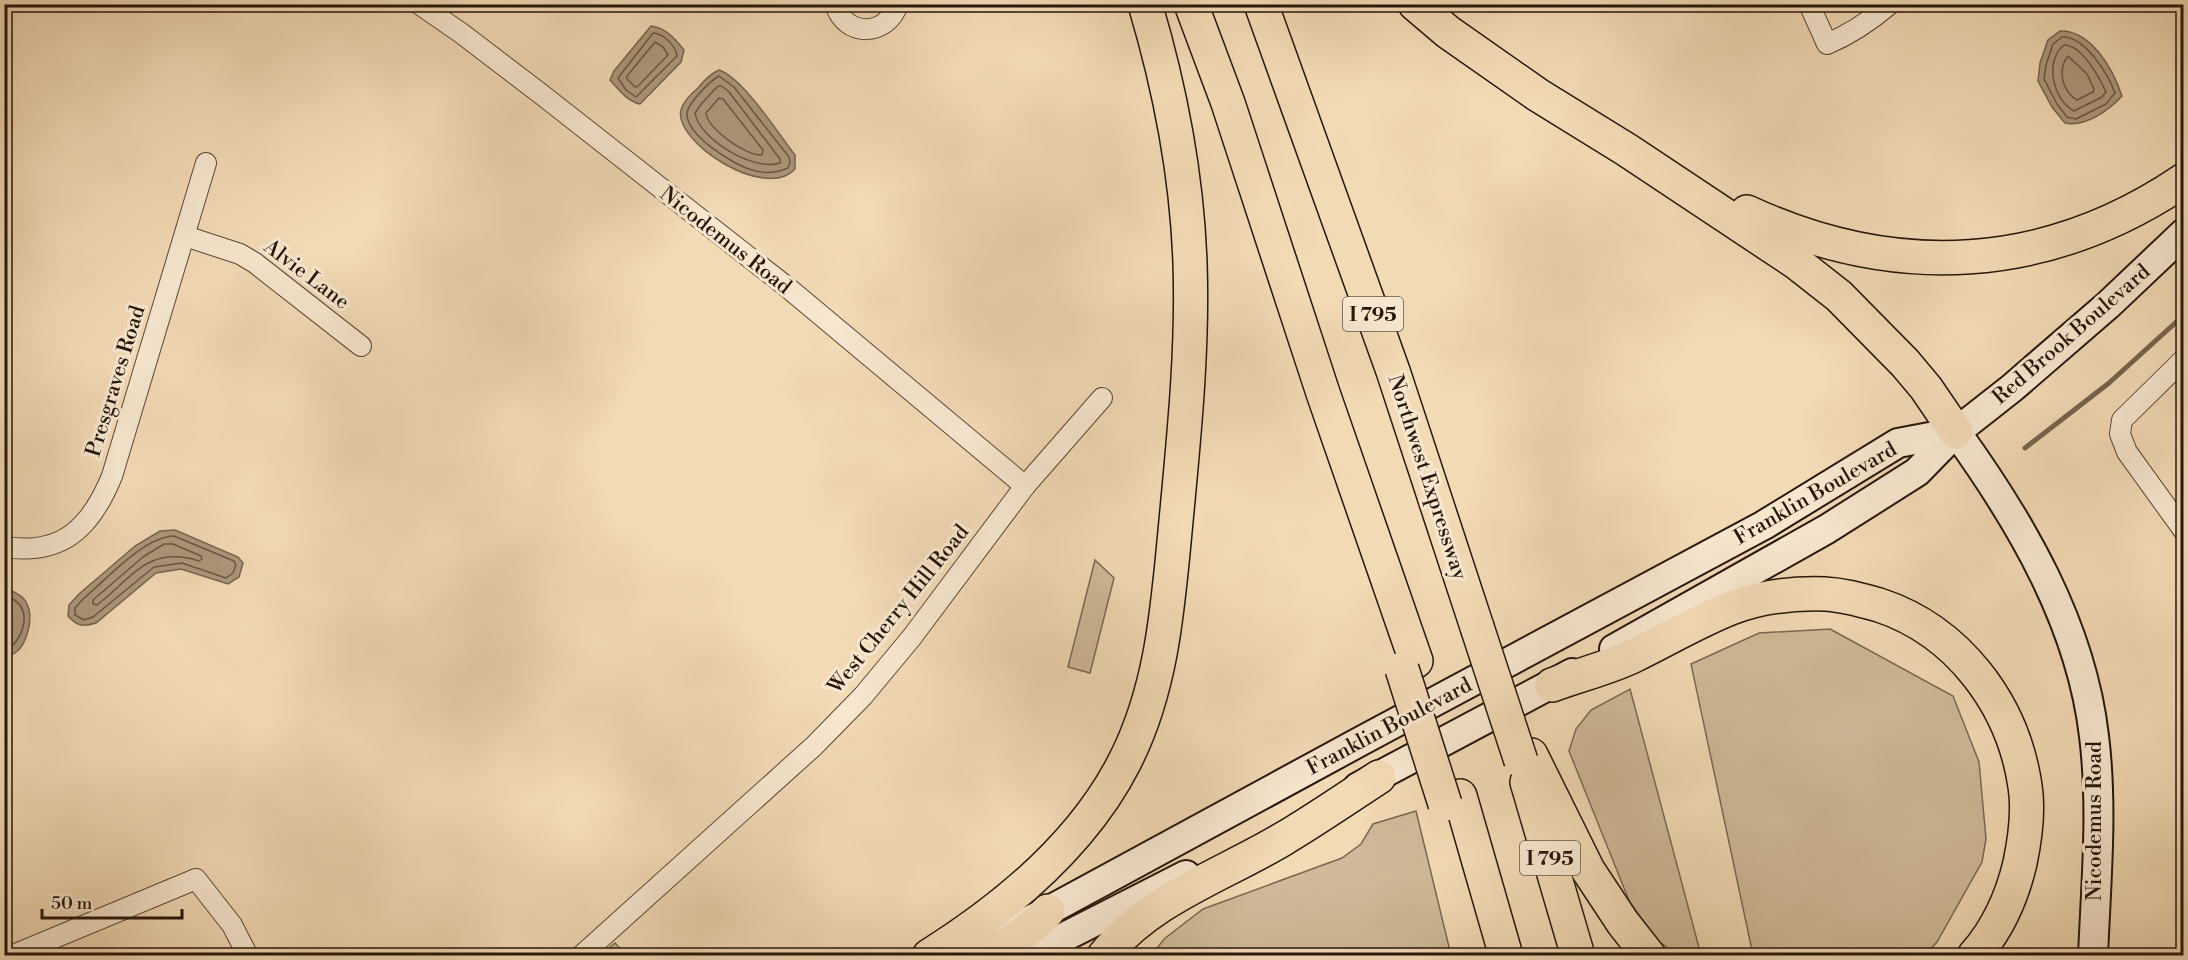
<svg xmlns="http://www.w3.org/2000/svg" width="2188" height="960" viewBox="0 0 2188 960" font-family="'Libre Bodoni',serif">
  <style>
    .green { fill: #cfb998; stroke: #7a6852; stroke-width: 1.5 }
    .water { fill: #ad977b; stroke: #77634e; stroke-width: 1.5 }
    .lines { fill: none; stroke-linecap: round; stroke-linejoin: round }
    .shore { stroke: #6a5643; stroke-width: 1.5 }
    .stream { stroke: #77634e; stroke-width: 5 }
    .minor-casing { stroke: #594736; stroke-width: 22 }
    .secondary-casing { stroke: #26160b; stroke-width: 32 }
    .motorway-casing { stroke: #26160b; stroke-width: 36 }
    .minor { stroke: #f7e7cf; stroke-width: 20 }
    .secondary { stroke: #f7e7cf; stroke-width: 28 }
    .motorway { stroke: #f2dab5; stroke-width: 33 }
    .motorway-bridge-casing { stroke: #26160b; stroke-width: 36; stroke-linecap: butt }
    .motorway-bridge { stroke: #f2dab5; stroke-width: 33 }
    .labels { text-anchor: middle; stroke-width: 6; stroke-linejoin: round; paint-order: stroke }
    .shield { fill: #f7e7cf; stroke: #655546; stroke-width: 1.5 }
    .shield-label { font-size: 20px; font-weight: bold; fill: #26160b }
    .street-label { font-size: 21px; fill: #26160b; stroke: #f7e7cf }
  </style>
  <rect width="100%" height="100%" fill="#f2dab5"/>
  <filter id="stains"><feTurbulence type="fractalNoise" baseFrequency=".00333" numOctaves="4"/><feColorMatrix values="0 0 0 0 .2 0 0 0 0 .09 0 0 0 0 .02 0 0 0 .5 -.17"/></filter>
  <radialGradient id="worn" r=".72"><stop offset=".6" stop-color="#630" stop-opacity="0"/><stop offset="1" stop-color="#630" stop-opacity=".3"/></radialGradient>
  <g class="green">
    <polygon points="1095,560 1114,578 1090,673 1068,667"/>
    <polygon points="1830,629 1953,696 1979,762 1986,839 1982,862 1937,942 1925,955 1753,955 1691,664 1759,633"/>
    <polygon points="1630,689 1701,955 1678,955 1658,941 1630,903 1569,751 1576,729 1591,710"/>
    <polygon points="1416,811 1451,955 1152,955 1164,939 1203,909 1342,858 1361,844 1373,824"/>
    <polygon points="615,943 626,955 601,955"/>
  </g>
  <g class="water">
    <path d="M651,26C666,28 674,38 684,50L681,62L640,104C627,101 619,90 610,80L614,71Z"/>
    <path d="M2060,31C2091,30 2113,69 2122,96C2108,111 2086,127 2065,123L2052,107L2038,81L2040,63L2048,40Z"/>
    <path d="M719,70C743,78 778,133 795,155V169C765,202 673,141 681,110C683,102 692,93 698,88C704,81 710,74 719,70Z"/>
    <path d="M175,530L238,557L243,563L239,577L228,584L181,569L156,573L96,623C83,627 77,626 68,616L69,605L79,594L135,546L160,531Z"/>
    <path d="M4,588C13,591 24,596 27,604C34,617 27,645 15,653C12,655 8,655 5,656Z"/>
  </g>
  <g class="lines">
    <g class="shore">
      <path d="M653,33C663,33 676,46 677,56L636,97L626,90L618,78Z"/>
      <path d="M2062,37C2085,36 2108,74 2115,93L2106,104L2076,119L2067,117L2057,104L2044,79L2046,65L2053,44Z"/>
      <polygon points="655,42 663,47 668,55 638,86 635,87 627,79 627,76"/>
      <path d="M2064,45C2082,45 2099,77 2106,92L2102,97L2074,111C2053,100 2044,61 2064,45Z"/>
      <path d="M2068,56L2087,74L2094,89L2093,92L2077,100C2062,91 2057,70 2068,56Z"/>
      <path d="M719,76L734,87L789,157L790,163L788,168C776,173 764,174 752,170C734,165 687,136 687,114C687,104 710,81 719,76Z"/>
      <path d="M718,86H722L729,92L780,159V163C754,172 699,139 695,113L702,103Z"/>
      <path d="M719,98L723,99L763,150L762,155C746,156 708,129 706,113Z"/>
      <path d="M174,536L234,561L236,565L233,573L226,578L182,563L154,567L93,617L84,620L75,615V608L83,599C106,580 143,537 174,536Z"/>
      <path d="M164,544H173L201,556L202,559L199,561C148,545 133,577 97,605L93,604V600L143,557Z"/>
      <path d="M4,594C10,597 16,600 20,605C30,619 20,645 4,650"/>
    </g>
    <polyline class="stream" points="2025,448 2109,383 2184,315"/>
    <g class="minor-casing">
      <g id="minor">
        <polyline points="419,4 461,33 541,94 787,287 1025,486"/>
        <path d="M835,4C845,38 887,37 898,4"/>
        <path d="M1809,4L1827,44C1851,34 1870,21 1890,4"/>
        <polyline points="185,236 240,254 255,263 361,346"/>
        <polyline points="2184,359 2122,420 2120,434 2127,452 2184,531"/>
        <path d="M4,547C63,556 91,527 112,476L206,163"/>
        <polyline points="11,956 196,879 232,925 248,956"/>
        <polyline points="581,956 814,746 863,696 912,637 1025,486 1102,398"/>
      </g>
    </g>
    <g class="secondary-casing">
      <g id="secondary">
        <path d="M1956,432C2021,522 2081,624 2094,736C2103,808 2096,883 2093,956"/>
        <polyline points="1614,649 1827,529 1917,472 1956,432 2012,388 2108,305 2184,233"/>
        <polyline points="1358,787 1572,673"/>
        <polyline points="960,956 1048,911 1361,741 1764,525 1898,443 1956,432"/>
        <polyline points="1027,956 1186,875"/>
      </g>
    </g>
    <g class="motorway-casing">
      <g id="motorway">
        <polyline points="1191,4 1228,103 1323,393 1416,661"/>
        <polyline points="1261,4 1393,371 1477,627"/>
        <polyline points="1415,4 1448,32 1538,95 1627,150 1797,263 1839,296 1905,363 1926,388 1956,432"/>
        <path d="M1747,212C1896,281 2047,273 2184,180"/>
        <path d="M1552,685C1579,675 1608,668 1633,656C1666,640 1698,621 1731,608C1760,597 1795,593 1825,594C1844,595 1861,600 1879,605C1958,631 2013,704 2025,786C2029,811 2025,839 2020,863C2012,897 1997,930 1974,956"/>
        <polyline points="1531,755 1588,870 1623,923 1649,956"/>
        <polyline points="1527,782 1578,956"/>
        <polyline points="1460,796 1506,956"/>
        <path d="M929,956C1007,907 1083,844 1125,761C1163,686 1168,604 1176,521C1184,436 1193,349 1190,263C1187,176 1170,88 1145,4"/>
        <path d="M983,956C1008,943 1029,932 1048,911"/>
        <path d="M1104,956C1149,899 1223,875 1283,839C1315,820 1347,798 1379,777"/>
      </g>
    </g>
    <use href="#minor" class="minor"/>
    <use href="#secondary" class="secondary"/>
    <use href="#motorway" class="motorway"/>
    <g class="motorway-bridge-casing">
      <g id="motorway-bridge">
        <polyline points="1477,627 1521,761"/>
        <polyline points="1402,669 1445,804"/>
      </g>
    </g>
    <use href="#motorway-bridge" class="motorway-bridge"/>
  </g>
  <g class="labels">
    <g class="shield">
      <rect x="1343" y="297" width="60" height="34" rx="4.5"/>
      <rect x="1520" y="841" width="60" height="34" rx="4.5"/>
    </g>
    <g class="shield-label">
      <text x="1373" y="321">I 795</text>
      <text x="1550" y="865">I 795</text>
    </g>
    <g class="street-label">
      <text transform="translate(726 240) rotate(38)" y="7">Nicodemus Road</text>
      <text transform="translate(307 274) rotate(37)" y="7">Alvie Lane</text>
      <text transform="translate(2071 334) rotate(-41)" y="7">Red Brook Boulevard</text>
      <text transform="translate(115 381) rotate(-73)" y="7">Presgraves Road</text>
      <text transform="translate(1428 477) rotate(72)" y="7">Northwest Expressway</text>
      <text transform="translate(1815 493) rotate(-30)" y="7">Franklin Boulevard</text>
      <text transform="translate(898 609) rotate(-51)" y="7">West Cherry Hill Road</text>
      <text transform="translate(1389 726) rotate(-28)" y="7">Franklin Boulevard</text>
      <text transform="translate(2094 821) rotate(-90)" y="7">Nicodemus Road</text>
    </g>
  </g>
  <rect width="2188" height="960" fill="none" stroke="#f2dab5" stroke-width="24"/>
  <rect x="6" y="6" width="2176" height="948" fill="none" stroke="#26160b" stroke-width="3"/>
  <rect x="12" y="12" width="2164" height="936" fill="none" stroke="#26160b" stroke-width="1.5"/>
  <path d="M42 909v9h140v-9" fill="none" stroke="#26160b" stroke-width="3"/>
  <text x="51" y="909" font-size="18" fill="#26160b" stroke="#f7e7cf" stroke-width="4.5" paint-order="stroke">50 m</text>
  <rect width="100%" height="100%" filter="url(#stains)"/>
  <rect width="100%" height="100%" fill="url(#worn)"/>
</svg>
